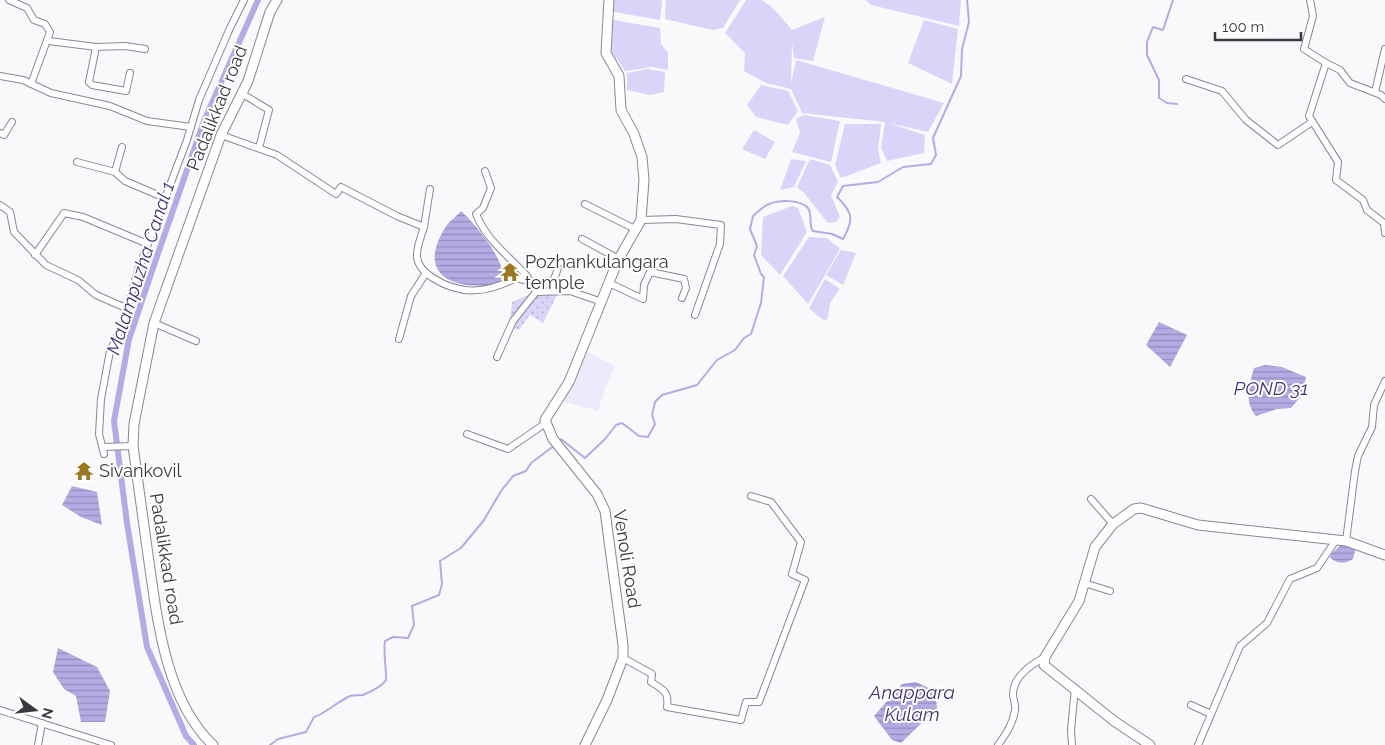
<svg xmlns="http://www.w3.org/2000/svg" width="1385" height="745" viewBox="0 0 1385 745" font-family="Raleway,sans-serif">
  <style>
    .built { fill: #edeafd }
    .green { fill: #dad4f9 }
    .park { fill: url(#park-dots) }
    .water { fill: url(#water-rules) }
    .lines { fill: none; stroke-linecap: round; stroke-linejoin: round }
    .stream { stroke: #b5aae4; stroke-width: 2 }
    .canal { stroke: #b5aae4; stroke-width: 6 }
    .street-casing { stroke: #8a8796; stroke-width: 8 }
    .secondary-casing { stroke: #8a8796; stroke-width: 11 }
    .street { stroke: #fff; stroke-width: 6 }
    .secondary { stroke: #fff; stroke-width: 9 }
    .labels { text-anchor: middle; stroke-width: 4; stroke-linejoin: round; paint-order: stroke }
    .street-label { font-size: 18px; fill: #3a3940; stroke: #fff }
    .poi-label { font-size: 18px; fill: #3a3940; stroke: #fff; text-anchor: start }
    .water-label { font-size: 19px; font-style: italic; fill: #453276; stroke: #fff }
  </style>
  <defs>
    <pattern id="park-dots" width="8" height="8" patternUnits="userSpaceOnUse" patternTransform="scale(1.25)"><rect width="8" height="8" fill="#dad4f9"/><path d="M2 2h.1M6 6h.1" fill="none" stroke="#bcb7d6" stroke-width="1.8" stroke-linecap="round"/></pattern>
    <pattern id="water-rules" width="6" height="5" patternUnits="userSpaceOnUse" patternTransform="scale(1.25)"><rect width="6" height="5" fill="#b5aae4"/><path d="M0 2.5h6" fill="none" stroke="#948bba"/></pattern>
  </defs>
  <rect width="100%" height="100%" fill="#f9f9fc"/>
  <polygon class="built" points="584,350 615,366 604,391 598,411 561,401"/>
  <g class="green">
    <polygon points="614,0 662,0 660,20 614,12"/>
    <polygon points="666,0 740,0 723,28 712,30 665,19"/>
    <polygon points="746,0 762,0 774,9 792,30 825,17 813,61 794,58 792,43 791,83 796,60 944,103 928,132 888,123 925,135 924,153 887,161 881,148 885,122 802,113 791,89 766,83 744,71 745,53 725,33"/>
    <polygon points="866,0 961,0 959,26 871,5"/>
    <polygon points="613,20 660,28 661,44 668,53 668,70 652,67 625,71 609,48"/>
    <polygon points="924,20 958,29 952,84 908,63"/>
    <polygon points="647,69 665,72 664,92 650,95 627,90 627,73"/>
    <polygon points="761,85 788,91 798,111 788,125 756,117 747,105"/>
    <polygon points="804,115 840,121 831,162 792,152 800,133 796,119"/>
    <polygon points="845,124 881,124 878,150 881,163 841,178 835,165"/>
    <polygon points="754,130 775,142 765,159 742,149"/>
    <polygon points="791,159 806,161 794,187 780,190"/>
    <polygon points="810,159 830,165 838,182 831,195 840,217 836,222 828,223 804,193 797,187"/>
    <polygon points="792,206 798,208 807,232 780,275 761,255 763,217"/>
    <polygon points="809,237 827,238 840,249 808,304 783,276"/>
    <polygon points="841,250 856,253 843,285 826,275"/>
    <polygon points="825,279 840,289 830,303 828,318 824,321 809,308"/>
  </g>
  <polygon class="park" points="533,293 557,295 543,323 530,315 519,330 509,327 512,302"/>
  <g class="water">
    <path d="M461,211C473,221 501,256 502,271C502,275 501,280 500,283C459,292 414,278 445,228C448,222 456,217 461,211Z"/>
    <polygon points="1159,322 1187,335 1170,367 1146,345"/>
    <path d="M1265,365L1282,367L1306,377L1302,395L1291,408L1277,409L1256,416C1244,402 1249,385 1254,368Z"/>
    <polygon points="72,486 97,492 102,525 81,517 62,505"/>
    <path d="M1344,542L1356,547L1353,559C1345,564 1338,564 1330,558L1331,554Z"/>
    <polygon points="58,648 97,667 110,691 105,722 81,722 76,696 64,689 53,672"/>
    <polygon points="916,682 935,691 937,708 901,743 892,740 874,716 902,684"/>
  </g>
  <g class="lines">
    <g class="stream">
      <polyline points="1173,0 1163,30 1153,27 1147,42 1147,55 1159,80 1159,98 1167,103 1177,104"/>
      <path d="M558,442L561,439L585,458L605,439L616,425L622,423L639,436L648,437L655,424L652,415L655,402L662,395L697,385L717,360L735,350L744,338L751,334L761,303L764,277L761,274L754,255L757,246L750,229L753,216C758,212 763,206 769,204C779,200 800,199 808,208C813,215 808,225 813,231L832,234L843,239C854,220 853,212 837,197L843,186L878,182L903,167L931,164L936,155L933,138L961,76L962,49L969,22L967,0"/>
      <path d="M270,745L278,739L306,732L314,717C321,716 339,701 348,697C352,694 358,696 363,695C370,692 382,687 386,680C387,677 383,650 385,641L393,637L408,638L414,625L412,606L439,595L442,584L440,561L461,548L484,520L501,491L513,476L526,471L531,463L555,445"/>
    </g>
    <polyline class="canal" points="194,745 186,736 147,647 127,523 114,421 129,339 153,268 204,121 258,0"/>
    <g class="street-casing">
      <g id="street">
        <polyline points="9,0 27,8 34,20 45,24 50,32 31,84"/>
        <polyline points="1310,0 1313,16 1304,49 1326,63 1309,116 1338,162 1336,180 1363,200 1367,210 1384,223 1385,233"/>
        <polyline points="49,41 96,47 125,46 145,49"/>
        <polyline points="96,47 89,82 92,85 126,91 130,73"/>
        <polyline points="1326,63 1340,70 1350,83 1381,95 1385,99"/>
        <polyline points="0,76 23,80 51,93 110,106 147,121 191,127"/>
        <polyline points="1186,79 1222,91 1246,120 1278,145 1312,122"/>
        <polyline points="1375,92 1385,49"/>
        <polyline points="241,93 269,110 259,148"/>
        <polyline points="0,133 4,135 12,122"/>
        <polyline points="221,135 277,155 336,194 341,187 397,216 424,227"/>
        <polyline points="77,162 115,172 125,181 165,198"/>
        <path d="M485,171L491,188L483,208L476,214C487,241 508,255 526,275C530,280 533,287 536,292L570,291L602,302"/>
        <polyline points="115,172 122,147"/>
        <path d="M430,189C428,202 426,215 424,227C421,237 416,248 417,257C418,266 425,273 433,278C461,296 487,293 516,278L529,281"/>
        <polyline points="585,204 637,230"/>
        <polyline points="0,205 10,212 14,232 46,265 78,280 96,295 126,308"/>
        <polyline points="641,220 676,219 721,225 720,244 695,315"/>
        <polyline points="582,239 619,259"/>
        <polyline points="35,255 64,213 83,217 148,244"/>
        <polyline points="609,283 643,299 644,285 650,272 684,279 686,288 682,298"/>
        <polyline points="550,291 558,268"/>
        <polyline points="154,323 196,341"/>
        <polyline points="399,339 411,296 426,273"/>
        <polyline points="497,357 513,321 536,292"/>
        <polyline points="467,434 508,449 546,423"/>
        <polyline points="103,447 133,446"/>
        <polyline points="104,454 99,434 101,399 110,351 122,327 138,270 187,140 199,100 230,28 244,0"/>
        <polyline points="1091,499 1113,524"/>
        <polyline points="1346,541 1355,471 1358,456 1372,427 1374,405 1385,381"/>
        <polyline points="1084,583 1110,591"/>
        <path d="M623,658L652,674L651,682C664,690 669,692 667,707L741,720L746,702H759L805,580L792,574L801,542L771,502L751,496"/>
        <polyline points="1191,705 1211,714"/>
        <polyline points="0,710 111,745"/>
        <polyline points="38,745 42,723"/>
        <path d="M998,745C1006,734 1013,724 1015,710C1016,704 1013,700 1013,694C1013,677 1032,664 1045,657"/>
        <polyline points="1072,745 1071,730 1075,688"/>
        <polyline points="1198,745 1240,646 1267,623 1290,579 1317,568 1336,540"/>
      </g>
    </g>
    <g class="secondary-casing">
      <g id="secondary">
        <path d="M213,745C165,700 157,617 148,555C143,518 138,482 133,446L134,424L154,323L221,135L248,81L270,12L277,0"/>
        <polyline points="585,745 607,700 623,658 623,645 605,511 597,494 553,439 545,420 569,382 618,260 641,220 644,180 642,157 634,134 621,110 619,76 606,53 609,0"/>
        <polyline points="1150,745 1114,721 1044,665 1045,657 1079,601 1095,547 1113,524 1134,509 1141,508 1198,525 1346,541 1385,555"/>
      </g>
    </g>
    <use href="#street" class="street"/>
    <use href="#secondary" class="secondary"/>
  </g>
  <defs>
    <g id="temple-bare" transform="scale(1.5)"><path d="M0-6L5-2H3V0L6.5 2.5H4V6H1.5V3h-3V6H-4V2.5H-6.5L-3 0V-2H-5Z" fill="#9c7722" stroke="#fff" stroke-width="2.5" paint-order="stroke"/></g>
  </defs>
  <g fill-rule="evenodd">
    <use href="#temple-bare" x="510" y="272"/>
    <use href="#temple-bare" x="84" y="471"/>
  </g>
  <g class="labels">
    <g class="street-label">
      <text transform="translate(217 108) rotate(-68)" y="6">Padalikkad road</text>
      <text transform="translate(166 559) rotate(81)" y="6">Padalikkad road</text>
      <text transform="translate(627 559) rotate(81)" y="6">Venoli Road</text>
    </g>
    <g class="poi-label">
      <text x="525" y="268">Pozhankulangara<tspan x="525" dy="21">temple</tspan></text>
      <text x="99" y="477">Sivankovil</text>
    </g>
    <g class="water-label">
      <text transform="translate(140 268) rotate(-72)" y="7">Malampuzha Canal 1</text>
      <text x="1271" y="395">POND 31</text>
      <text x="912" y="699">Anappara<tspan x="912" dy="22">Kulam</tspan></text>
    </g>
  </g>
  <g transform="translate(35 710) rotate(105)" stroke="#ffffff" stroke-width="4" paint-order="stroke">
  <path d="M0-4L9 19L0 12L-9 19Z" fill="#3a3940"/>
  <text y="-8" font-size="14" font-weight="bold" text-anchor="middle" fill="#3a3940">N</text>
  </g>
  <path d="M1215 32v8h86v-8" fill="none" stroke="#3a3940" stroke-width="2.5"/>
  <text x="1222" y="32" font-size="15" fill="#3a3940" stroke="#ffffff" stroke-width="4" paint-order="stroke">100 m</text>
</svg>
